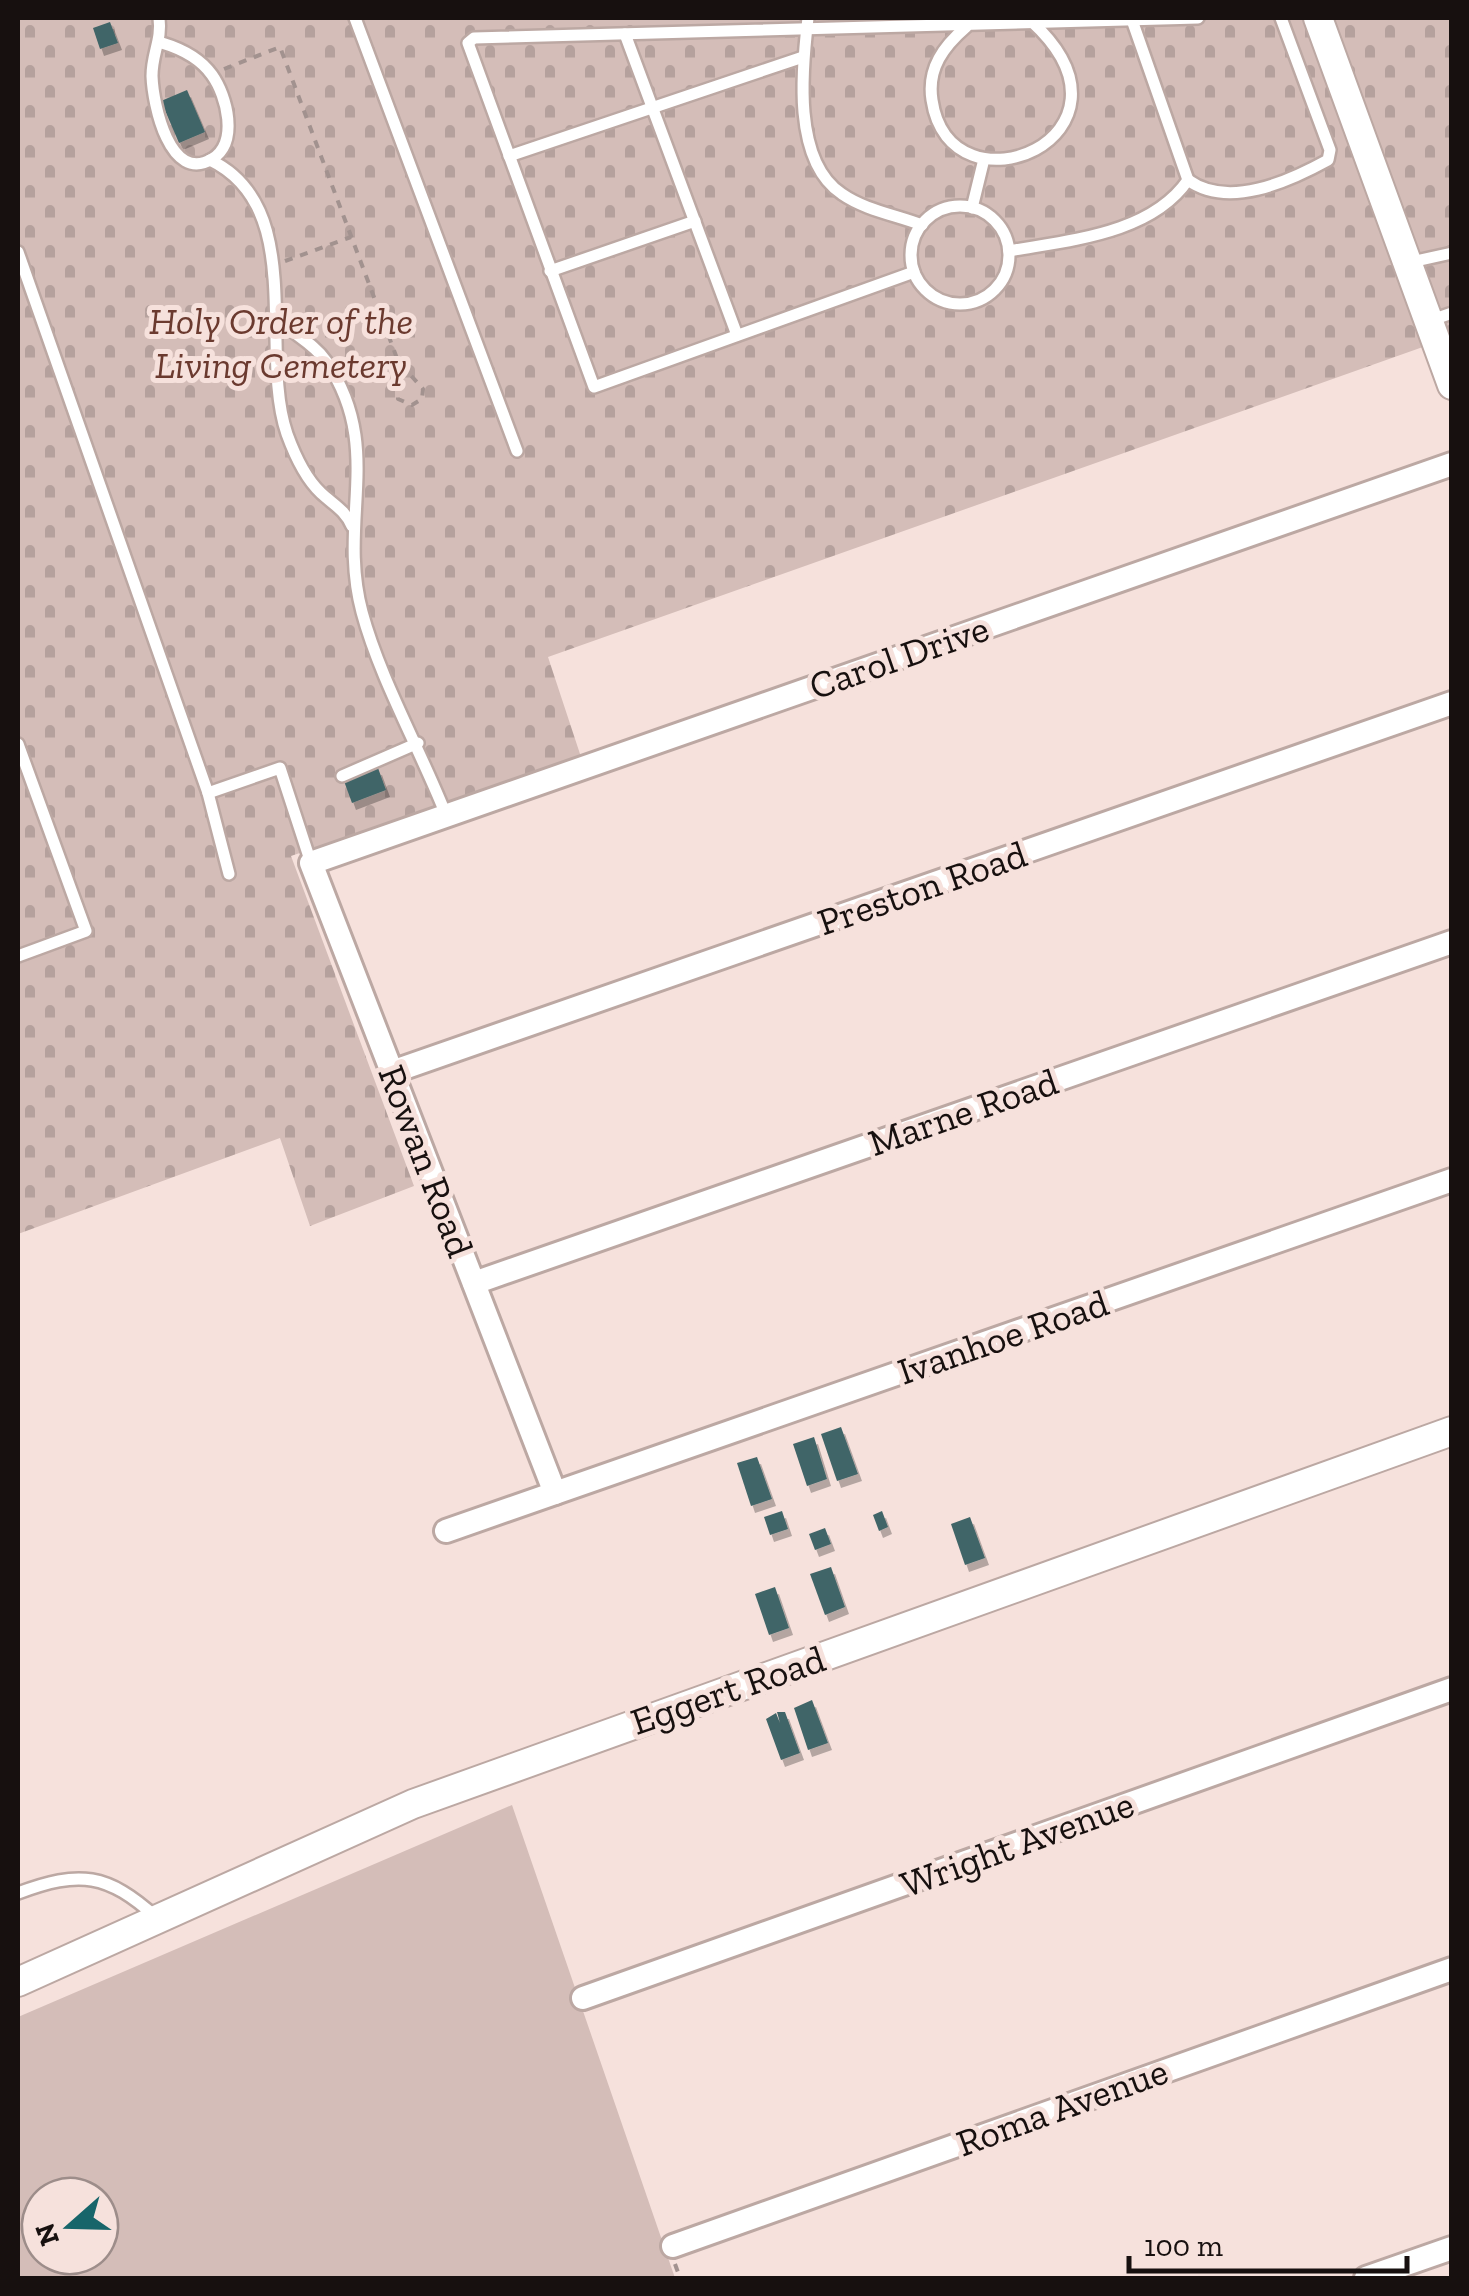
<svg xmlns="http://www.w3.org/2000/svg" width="1469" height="2296" viewBox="0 0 1469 2296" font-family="'Zilla Slab',serif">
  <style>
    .grass { fill: #d4bdb8; fill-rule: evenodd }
    .cemetery { fill: url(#cemetery-stones) }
    .building { fill: #416567; filter: url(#shadow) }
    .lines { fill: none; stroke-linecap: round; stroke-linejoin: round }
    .service-casing { stroke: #bca8a3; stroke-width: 16 }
    .minor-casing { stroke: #bca8a3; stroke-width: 28 }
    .tertiary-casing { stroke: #bca8a3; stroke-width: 32 }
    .path { stroke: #a2928f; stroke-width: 4; stroke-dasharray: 8 8; stroke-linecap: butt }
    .service { stroke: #fff; stroke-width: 11 }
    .minor { stroke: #fff; stroke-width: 22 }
    .tertiary { stroke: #fff; stroke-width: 28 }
    .labels { text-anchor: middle; stroke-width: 10; stroke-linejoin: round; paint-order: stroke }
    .park-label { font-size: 38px; font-style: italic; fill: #6b3a2f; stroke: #f6e1dc }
    .street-label { font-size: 38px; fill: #17100f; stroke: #f6e1dc }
  </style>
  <defs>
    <pattern id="cemetery-stones" width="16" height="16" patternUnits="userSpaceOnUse" patternTransform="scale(2.5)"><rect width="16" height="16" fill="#d4bdb8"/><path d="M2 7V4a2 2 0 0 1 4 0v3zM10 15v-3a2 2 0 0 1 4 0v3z" fill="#b5a19d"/></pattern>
    <filter id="shadow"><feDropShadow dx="4" dy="7" stdDeviation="0" flood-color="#0004"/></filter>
  </defs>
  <rect width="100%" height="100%" fill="#f6e1dc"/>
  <path class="grass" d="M512,1805L675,2278H18V2017ZM40,2196H100V2256H40Z"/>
  <polygon class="cemetery" points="18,18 1451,18 1451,337 548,657 581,757 291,856 414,1186 310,1226 280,1138 18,1234"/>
  <g class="building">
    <polygon points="110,22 118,43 100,49 93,28"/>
    <polygon points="187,90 205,132 179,143 161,101"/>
    <polygon points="378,768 386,790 352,803 344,781"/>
    <polygon points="841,1427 858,1474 837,1481 821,1434"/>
    <polygon points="814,1437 827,1479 807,1486 793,1444"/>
    <polygon points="757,1457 772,1499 751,1506 737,1463"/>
    <polygon points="782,1511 788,1529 770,1535 764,1517"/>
    <polygon points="882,1511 888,1527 879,1531 873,1515"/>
    <polygon points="970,1517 985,1558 965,1565 951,1524"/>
    <polygon points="825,1528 831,1544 815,1550 809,1534"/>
    <polygon points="831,1567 845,1607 825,1615 810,1574"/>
    <polygon points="775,1587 789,1628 769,1635 755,1594"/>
    <polygon points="812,1700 828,1743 808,1750 794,1708"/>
    <polygon points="777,1712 785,1712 800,1753 781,1760 766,1719 776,1713 780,1723"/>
  </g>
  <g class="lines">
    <g class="service-casing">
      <g id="service">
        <path d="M159,18C162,40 152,53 152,76C153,105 170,184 212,159C239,143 227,96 212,75C200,58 182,49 162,43"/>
        <polyline points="355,18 517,451"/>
        <path d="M808,18C802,68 792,161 842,194C865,210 896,215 922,225"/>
        <polyline points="1132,20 1188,180"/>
        <path d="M966,27C944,46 927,68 932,100C950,222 1157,136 1031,21"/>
        <polyline points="625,34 737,335"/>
        <polyline points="509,156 803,57"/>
        <path d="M210,160C308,207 258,350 287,434C295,456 305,478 321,493C334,505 345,510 352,526"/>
        <circle cx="960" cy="255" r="49"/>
        <polyline points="972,208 984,159"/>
        <path d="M1009,251C1070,240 1151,234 1188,180C1228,209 1288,182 1328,160L1330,150L1281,18"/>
        <polyline points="18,252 208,793 229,874"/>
        <polyline points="1407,263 1452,253"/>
        <polyline points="550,271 695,221"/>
        <polyline points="914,272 594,387 468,43 474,38 1198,18"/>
        <path d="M275,316C290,333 313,342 326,361C385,448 337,519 362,612C380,679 420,749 446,815"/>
        <polyline points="1429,321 1452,313"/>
        <polyline points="18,744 86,931 18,956"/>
        <polyline points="342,776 418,743"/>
        <polyline points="208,793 280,768 311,863"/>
        <path d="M18,1893C80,1870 107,1873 157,1918"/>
      </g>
    </g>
    <g class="minor-casing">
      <g id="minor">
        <polyline points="392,1072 1452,703"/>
        <polyline points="474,1283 1452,942"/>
        <polyline points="555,1493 311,863 1452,464"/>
        <polyline points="446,1531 1452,1180"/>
        <polyline points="583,1998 1452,1689"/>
        <polyline points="673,2246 1452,1969"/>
        <polyline points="1366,2278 1452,2248"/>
      </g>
    </g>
    <g class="tertiary-casing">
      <g id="tertiary">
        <polyline points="1318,18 1452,385"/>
        <polyline points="18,1982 413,1804 1452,1431"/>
      </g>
    </g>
    <g class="path">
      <polyline points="224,69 280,47 398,361 398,399 412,405 422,399 423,389 398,361"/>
      <polyline points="285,261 351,237"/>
      <polyline points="675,2264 680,2278"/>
    </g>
    <use href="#service" class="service"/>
    <use href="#minor" class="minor"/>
    <use href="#tertiary" class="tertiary"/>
  </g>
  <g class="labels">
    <g class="park-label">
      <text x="281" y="334">Holy Order of the<tspan x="281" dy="44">Living Cemetery</tspan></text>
    </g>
    <g class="street-label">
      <text transform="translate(899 657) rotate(-19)" y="13">Carol Drive</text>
      <text transform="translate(922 888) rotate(-19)" y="13">Preston Road</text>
      <text transform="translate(963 1112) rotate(-19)" y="13">Marne Road</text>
      <text transform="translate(426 1161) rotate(69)" y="13">Rowan Road</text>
      <text transform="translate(1003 1337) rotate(-19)" y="13">Ivanhoe Road</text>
      <text transform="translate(728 1690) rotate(-19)" y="13">Eggert Road</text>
      <text transform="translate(1017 1844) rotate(-20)" y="13">Wright Avenue</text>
      <text transform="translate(1062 2107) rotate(-20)" y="13">Roma Avenue</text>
    </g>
  </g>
  <rect width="1469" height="2296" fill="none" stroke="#17100f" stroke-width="40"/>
  <g transform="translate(70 2226) rotate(250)"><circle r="48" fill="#f6e1dc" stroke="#9d8d8a" stroke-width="2.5"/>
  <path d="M0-8L18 38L0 25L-18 38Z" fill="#17656a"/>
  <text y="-15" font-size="28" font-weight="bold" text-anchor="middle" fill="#17100f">N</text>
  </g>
  <path d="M1129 2256v15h278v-15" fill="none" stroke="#17100f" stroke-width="5"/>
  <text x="1144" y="2256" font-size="30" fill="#17100f" stroke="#f6e1dc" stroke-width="8" paint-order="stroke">100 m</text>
</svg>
